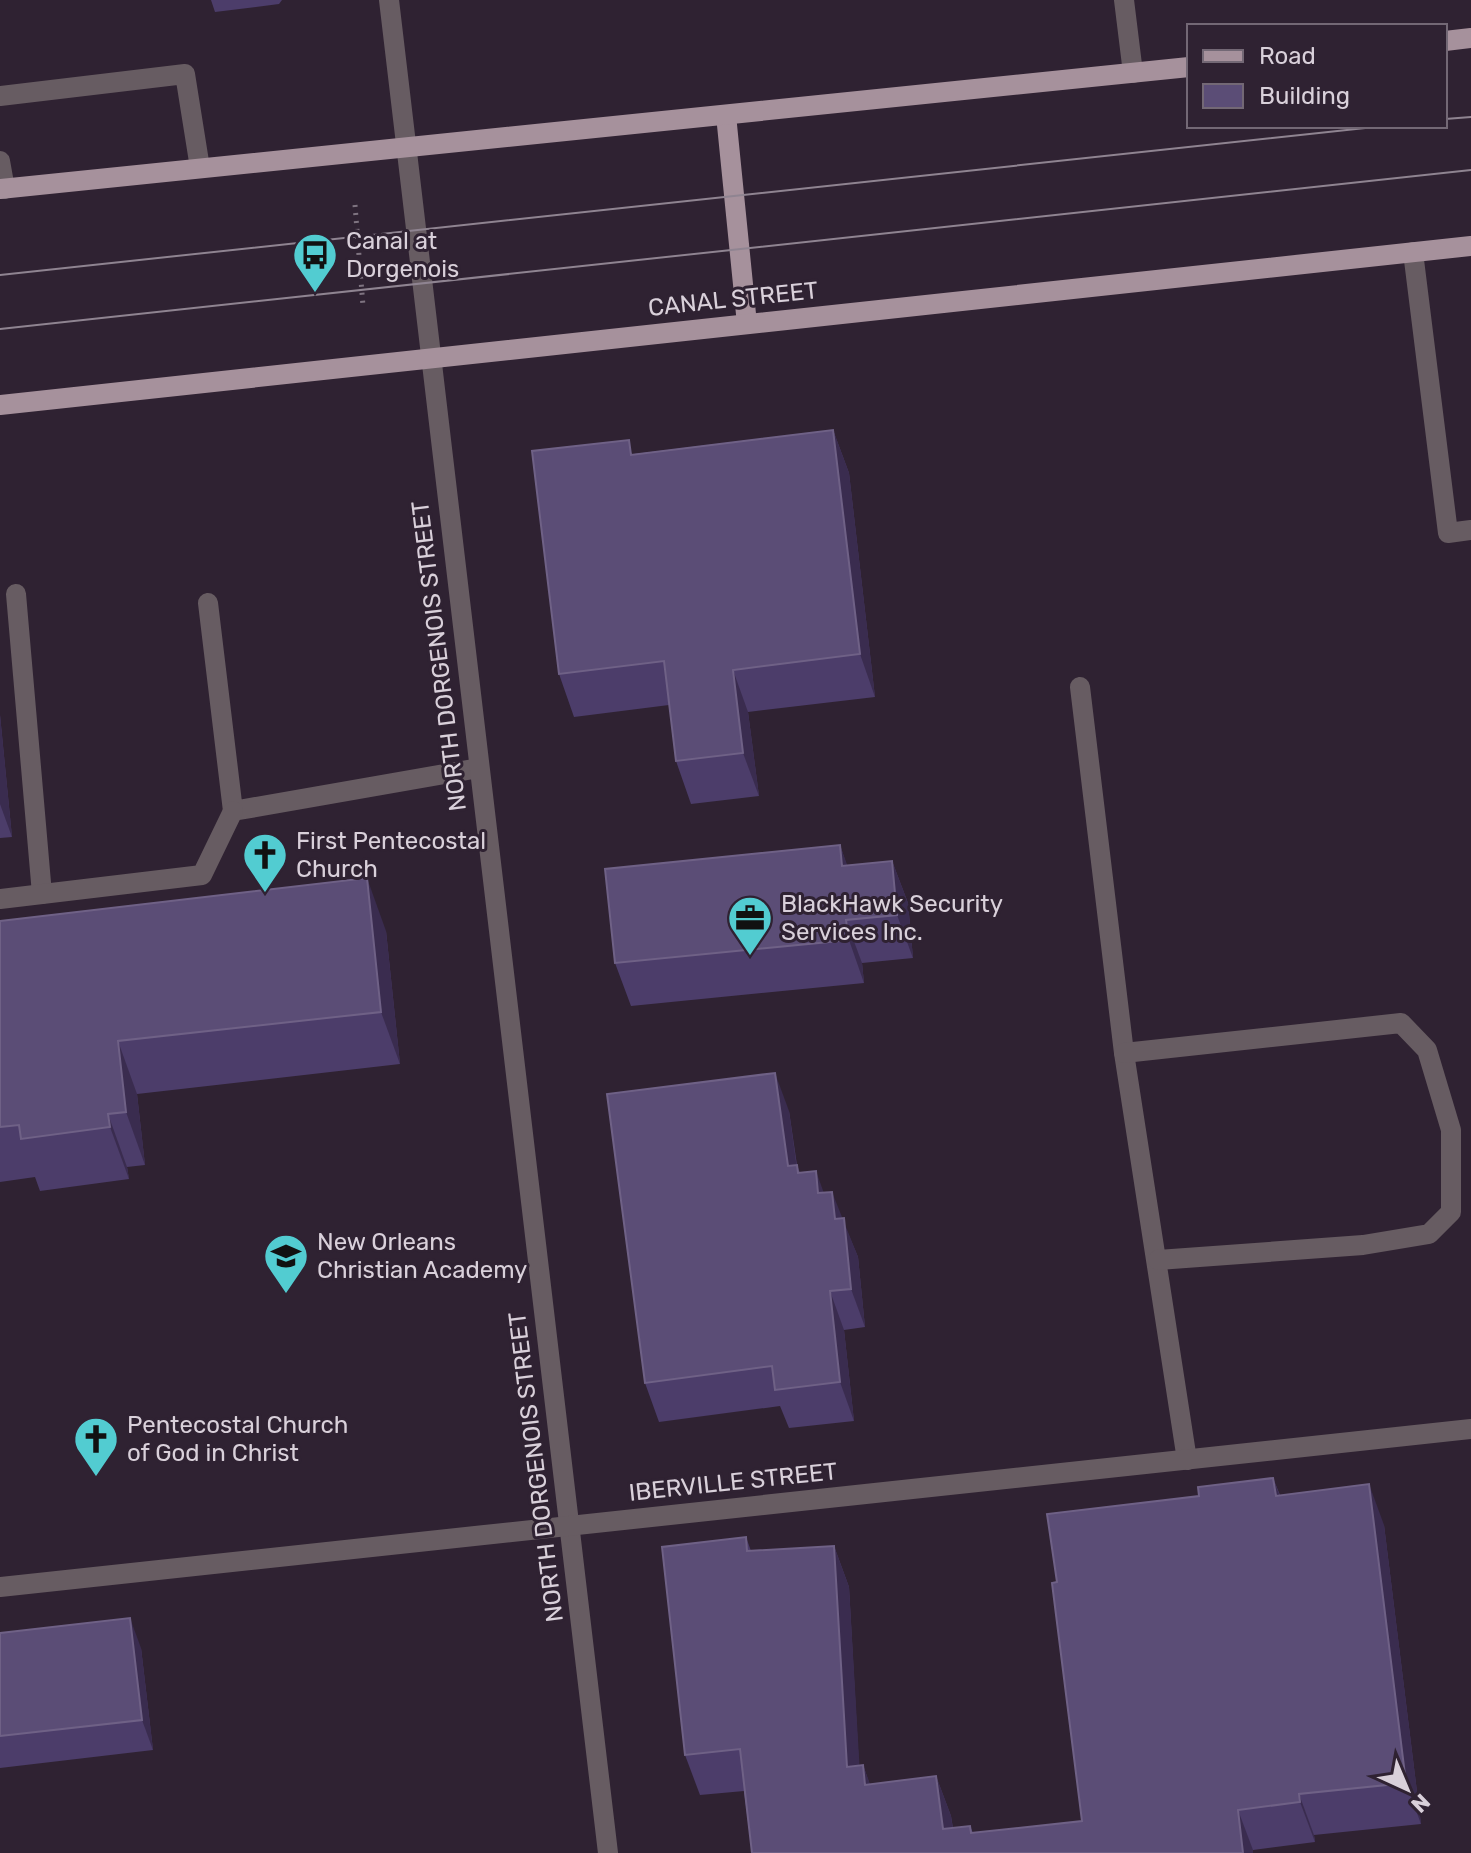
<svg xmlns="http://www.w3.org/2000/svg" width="1471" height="1853" viewBox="0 0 1471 1853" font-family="Rubik,sans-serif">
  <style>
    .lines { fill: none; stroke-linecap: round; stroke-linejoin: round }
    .path { stroke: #7f7481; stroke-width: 5; stroke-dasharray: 2 6; stroke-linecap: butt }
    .service { stroke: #675c62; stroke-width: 20 }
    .minor { stroke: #675c62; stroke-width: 20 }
    .primary { stroke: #a6919c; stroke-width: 20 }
    .tram { stroke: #8f8491; stroke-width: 2 }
    .wall { fill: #4c3d6a }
    .shaded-wall { fill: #3a2c4f }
    .building { fill: #5b4d76; stroke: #6f6186; stroke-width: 2 }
    .labels { text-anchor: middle; stroke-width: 6; stroke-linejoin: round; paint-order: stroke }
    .poi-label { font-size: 24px; fill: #d9d0da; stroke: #2f2232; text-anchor: start }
    .street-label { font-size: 24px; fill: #d9d0da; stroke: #2f2232 }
  </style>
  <rect width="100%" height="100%" fill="#2f2232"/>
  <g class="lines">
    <polyline class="path" points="355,205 363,306"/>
    <g class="service">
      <polyline points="1124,0 1133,73"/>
      <polyline points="0,96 185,74 200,168"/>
      <polyline points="0,161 5,189"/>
      <polyline points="1413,252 1448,533 1471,530"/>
      <polyline points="16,594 42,894"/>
      <polyline points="208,603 233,811 479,768"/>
      <polyline points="1080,687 1124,1053 1187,1460"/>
      <polyline points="0,899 202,875 233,811"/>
      <polyline points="1124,1053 1401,1023 1427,1050 1451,1130 1451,1212 1429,1234 1363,1245 1158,1260"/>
    </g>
    <g class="minor">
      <polyline points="389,0 608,1853"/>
      <polyline points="0,1587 1471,1429"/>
    </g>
    <g class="primary">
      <polyline points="1445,41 1471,38"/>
      <polyline points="726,115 747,324"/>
      <polyline points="0,189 1189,67"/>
      <polyline points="0,405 1471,246"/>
    </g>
    <g class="tram">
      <polyline points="1445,119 1471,117"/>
      <polyline points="0,275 1384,126"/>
      <polyline points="0,329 1471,170"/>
    </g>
  </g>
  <g class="wall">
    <polygon points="211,0 282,0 279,4 215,12"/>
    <polygon points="833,430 849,473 875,697 748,712 759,796 691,804 676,761 669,705 574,717 559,674 634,454"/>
    <polygon points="0,715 12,837 0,838"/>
    <polygon points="840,845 847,866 892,861 908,903 913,958 862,963 864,983 631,1006 615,963"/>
    <polygon points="0,921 386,931 400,1064 137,1094 145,1165 127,1167 129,1179 40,1191 35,1177 0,1182"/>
    <polygon points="789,1111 797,1165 800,1173 823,1193 842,1219 858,1257 865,1327 844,1330 854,1421 789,1428 780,1406 659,1422 645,1383"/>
    <polygon points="1273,1478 1280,1495 1384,1525 1421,1824 1314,1835 1315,1842 1253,1850 1253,1853 752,1853 744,1791 700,1795 685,1755 746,1537 751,1551 834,1546 849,1587 859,1766 863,1765 870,1785 936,1776 951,1816 953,1828 970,1826 973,1833 1082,1821 1057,1582 1199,1496"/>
    <polygon points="0,1633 141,1648 153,1750 0,1768"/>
  </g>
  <g class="shaded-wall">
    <polygon points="833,430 849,473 875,697 860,654"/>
    <polygon points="733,670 748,712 759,796 743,753"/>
    <polygon points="0,715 12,837 0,804"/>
    <polygon points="840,845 855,887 842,866"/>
    <polygon points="892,861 908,903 913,958 897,915"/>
    <polygon points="367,878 386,931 400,1064 381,1012"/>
    <polygon points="846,920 862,963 864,983 849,940"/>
    <polygon points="118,1041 137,1094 145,1165 126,1112"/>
    <polygon points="775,1073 789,1111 802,1205 788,1166"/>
    <polygon points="108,1114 127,1167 129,1179 110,1127"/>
    <polygon points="816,1171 830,1210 818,1193"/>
    <polygon points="832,1192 858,1257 865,1327 851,1289 835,1219"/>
    <polygon points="830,1291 844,1330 854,1421 840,1382"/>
    <polygon points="1273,1478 1288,1518 1276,1496"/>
    <polygon points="1369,1484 1384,1525 1421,1824 1406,1783"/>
    <polygon points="834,1546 849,1587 862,1808 847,1767"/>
    <polygon points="130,1618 141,1648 153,1750 142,1720"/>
    <polygon points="863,1765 878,1806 865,1785"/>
    <polygon points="936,1776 951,1816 956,1853 943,1829"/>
    <polygon points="1299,1794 1314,1835 1315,1842 1300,1802"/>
    <polygon points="1238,1810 1253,1850 1253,1853 1243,1853"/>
  </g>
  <g class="building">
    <polygon points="833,430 860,654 733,670 743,753 676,761 664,661 559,674 532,451 629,440 631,455"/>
    <polygon points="840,845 842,866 892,861 897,915 846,920 849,940 615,963 605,869"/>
    <polygon points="367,878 381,1012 118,1041 126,1112 108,1114 110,1127 21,1139 19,1125 0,1127 0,921"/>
    <polygon points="775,1073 788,1166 797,1165 798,1173 816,1171 818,1193 832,1192 835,1219 844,1218 851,1289 830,1291 840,1382 775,1390 772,1366 645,1383 607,1094"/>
    <polygon points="1273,1478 1276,1496 1369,1484 1406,1783 1299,1794 1300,1802 1238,1810 1243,1853 752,1853 740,1749 685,1755 662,1547 746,1537 747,1551 834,1546 847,1767 863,1765 865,1785 936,1776 943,1829 970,1826 971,1833 1082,1821 1052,1583 1057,1582 1047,1514 1199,1496 1198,1487"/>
    <polygon points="130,1618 142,1720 0,1736 0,1633"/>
  </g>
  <defs>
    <g id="bus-pin" transform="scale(2.3)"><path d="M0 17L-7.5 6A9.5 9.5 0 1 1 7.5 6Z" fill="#52ccd1" stroke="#2f2232"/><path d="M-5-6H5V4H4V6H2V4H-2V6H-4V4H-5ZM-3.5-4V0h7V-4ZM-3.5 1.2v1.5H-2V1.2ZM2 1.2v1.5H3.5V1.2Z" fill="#111"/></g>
    <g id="church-pin" transform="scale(2.3)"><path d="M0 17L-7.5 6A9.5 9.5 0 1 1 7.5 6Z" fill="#52ccd1" stroke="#2f2232"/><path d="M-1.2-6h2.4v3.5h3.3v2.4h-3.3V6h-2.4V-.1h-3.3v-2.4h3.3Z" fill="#111"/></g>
    <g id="office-pin" transform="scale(2.3)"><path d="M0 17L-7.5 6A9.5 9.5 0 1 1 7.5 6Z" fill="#52ccd1" stroke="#2f2232"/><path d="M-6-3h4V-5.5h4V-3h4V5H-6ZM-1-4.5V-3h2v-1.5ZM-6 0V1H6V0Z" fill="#111"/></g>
    <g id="school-pin" transform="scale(2.3)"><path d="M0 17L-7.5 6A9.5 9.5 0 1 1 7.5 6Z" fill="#52ccd1" stroke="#2f2232"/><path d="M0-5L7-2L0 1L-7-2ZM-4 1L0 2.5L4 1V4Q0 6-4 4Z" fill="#111"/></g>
  </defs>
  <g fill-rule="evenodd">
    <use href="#bus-pin" x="315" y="255"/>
    <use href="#church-pin" x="265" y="855"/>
    <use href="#office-pin" x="750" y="918"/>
    <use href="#school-pin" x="286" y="1256"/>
    <use href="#church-pin" x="96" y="1439"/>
  </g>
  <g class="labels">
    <g class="poi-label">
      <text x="346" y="249">Canal at<tspan x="346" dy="28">Dorgenois</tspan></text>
      <text x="296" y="849">First Pentecostal<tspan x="296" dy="28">Church</tspan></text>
      <text x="781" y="912">BlackHawk Security<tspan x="781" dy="28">Services Inc.</tspan></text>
      <text x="317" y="1250">New Orleans<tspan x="317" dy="28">Christian Academy</tspan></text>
      <text x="127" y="1433">Pentecostal Church<tspan x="127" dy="28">of God in Christ</tspan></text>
    </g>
    <g class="street-label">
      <text transform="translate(733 299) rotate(-6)" y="8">CANAL STREET</text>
      <text transform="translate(439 656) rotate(-97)" y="8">NORTH DORGENOIS STREET</text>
      <text transform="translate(536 1467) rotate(-97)" y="8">NORTH DORGENOIS STREET</text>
      <text transform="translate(733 1482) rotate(-6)" y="8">IBERVILLE STREET</text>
    </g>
  </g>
  <rect x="1187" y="24" width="260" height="104" fill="#2f2232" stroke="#736875" stroke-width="2"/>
  <rect x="1203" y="50" width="40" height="12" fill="#a6919c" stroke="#736875" stroke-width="2"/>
  <text x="1259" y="64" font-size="24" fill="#d9d0da">Road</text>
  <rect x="1203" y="84" width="40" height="24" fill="#5b4d76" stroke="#736875" stroke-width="2"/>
  <text x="1259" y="104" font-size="24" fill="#d9d0da">Building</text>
  <g transform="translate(1407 1789) rotate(136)" stroke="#2f2232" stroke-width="6" paint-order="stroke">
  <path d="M0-6L14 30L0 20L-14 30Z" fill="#d9d0da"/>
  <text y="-12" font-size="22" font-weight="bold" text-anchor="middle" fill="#d9d0da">N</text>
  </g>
</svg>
